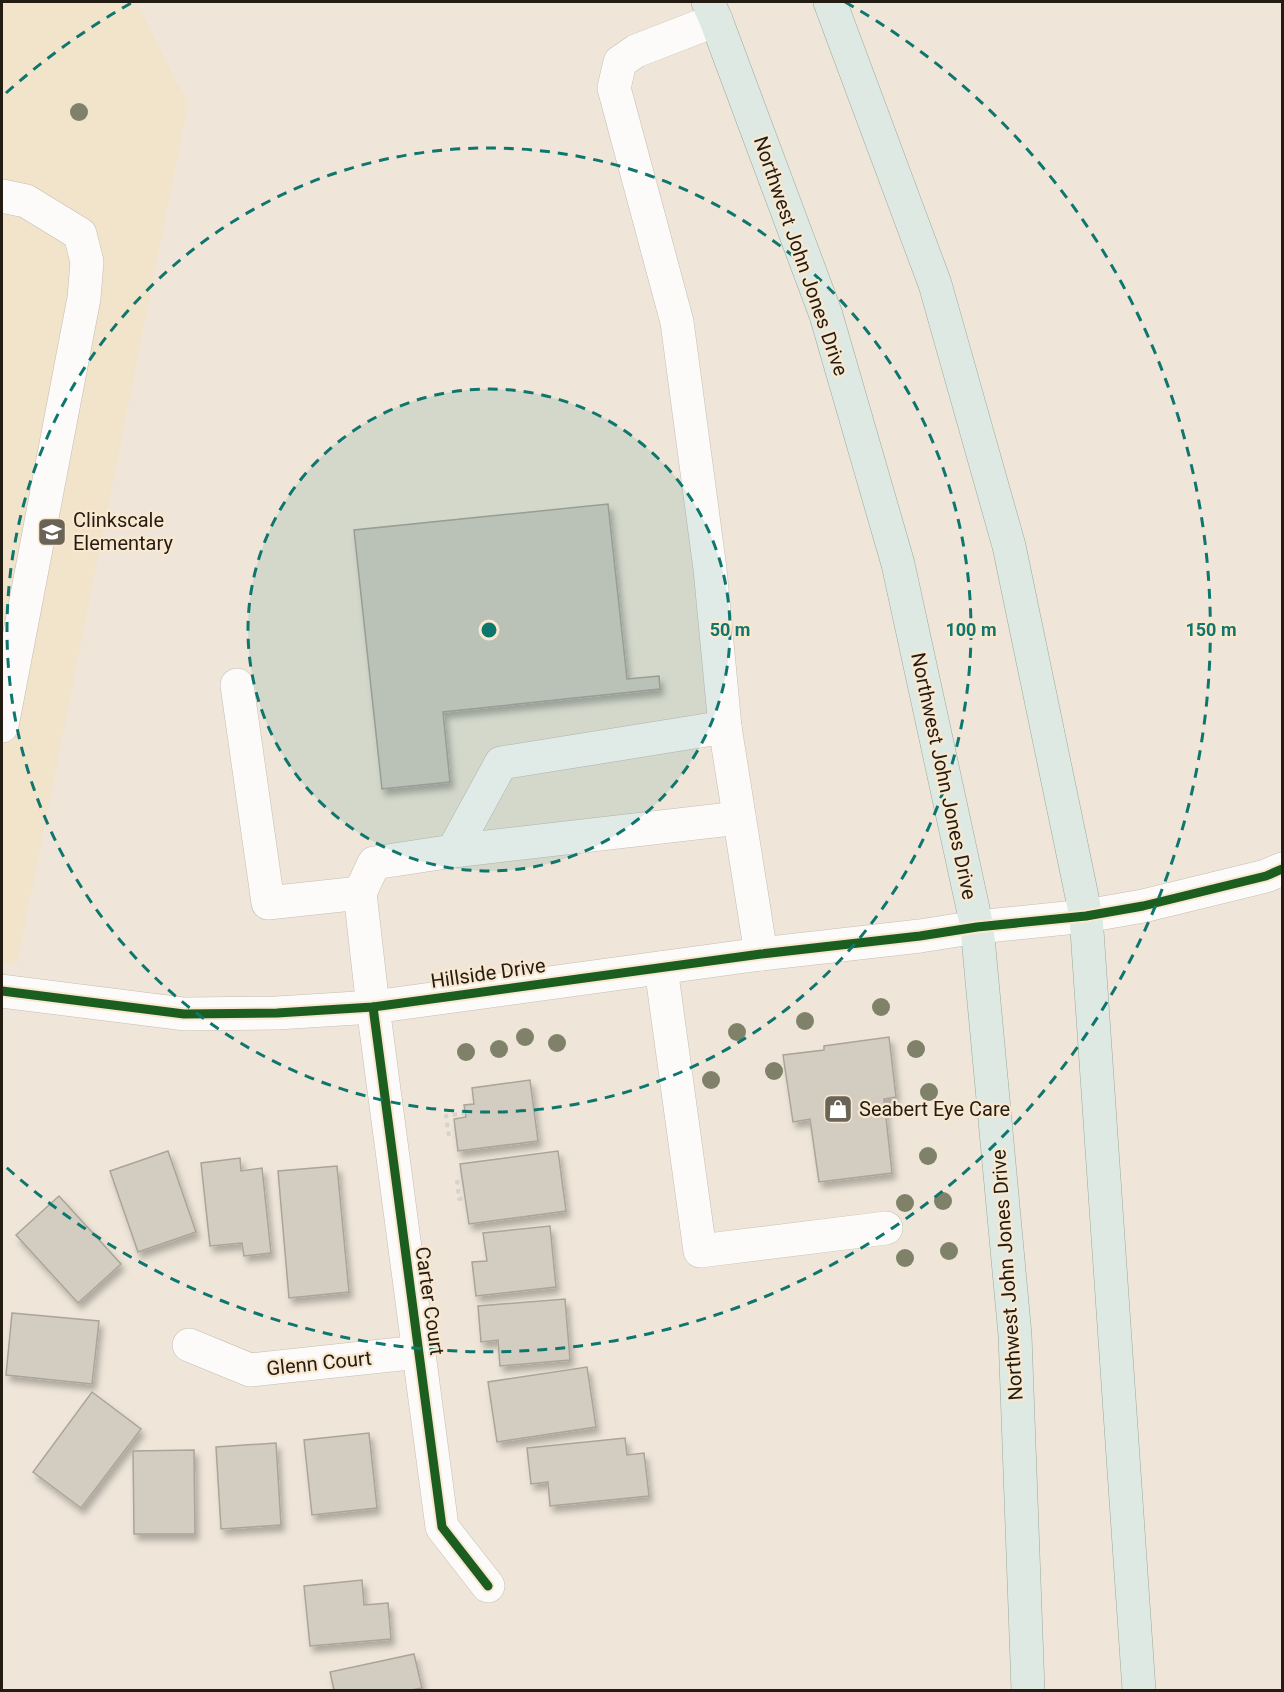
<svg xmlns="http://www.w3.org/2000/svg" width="1284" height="1692" viewBox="0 0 1284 1692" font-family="Roboto,sans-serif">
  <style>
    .built { fill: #f2e3cb }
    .building { fill: #d2ccc1; stroke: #aba49a; stroke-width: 1.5; filter: url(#shadow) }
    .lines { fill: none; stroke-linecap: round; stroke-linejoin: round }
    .minor-casing { stroke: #c4bdb2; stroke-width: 34 }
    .major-casing { stroke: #99aa9b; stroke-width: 34 }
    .path { stroke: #d6d2cf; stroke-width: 4; stroke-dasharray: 4.5 4.5; stroke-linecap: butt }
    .minor { stroke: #fdfbf9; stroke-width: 33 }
    .major { stroke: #dfe9e3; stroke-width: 33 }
    .cycleway-casing { stroke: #f9e8cf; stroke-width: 13 }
    .cycleway { stroke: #1b5e20; stroke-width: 9 }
    .tree { fill: #7f8269 }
    .ring { fill: none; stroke: #0f766e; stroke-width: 3; stroke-dasharray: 10 8 }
    .labels { text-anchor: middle; stroke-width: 4.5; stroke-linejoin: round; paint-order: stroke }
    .street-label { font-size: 20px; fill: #221c13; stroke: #f9e8cf }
    .poi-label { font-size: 20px; fill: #221c13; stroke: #f9e8cf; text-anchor: start }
    .centre { fill: #0f766e; stroke: #f9e8cf; stroke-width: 3 }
    .ring-label { font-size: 18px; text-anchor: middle; font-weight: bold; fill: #0f766e; stroke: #f9e8cf; stroke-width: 4.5; stroke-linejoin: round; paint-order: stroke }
  </style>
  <defs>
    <filter id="shadow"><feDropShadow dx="3.5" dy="6" stdDeviation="3" flood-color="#0004"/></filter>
  </defs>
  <rect width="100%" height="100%" fill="#efe6d9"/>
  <polygon class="built" points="2,2 136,2 175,80 189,101 17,964 2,962"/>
  <g class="building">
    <polygon points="608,504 627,679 659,676 660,689 443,712 450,782 382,789 354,530"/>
    <polygon points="889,1037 896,1097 884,1099 892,1173 819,1182 810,1119 793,1122 783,1055 824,1050 824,1046"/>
    <polygon points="530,1080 538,1141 458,1151 454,1119 466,1117 464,1105 474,1104 472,1088"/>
    <polygon points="168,1151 196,1232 138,1252 110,1171"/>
    <polygon points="558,1151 566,1211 469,1224 460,1164"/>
    <polygon points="240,1158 241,1171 262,1168 271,1253 244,1256 242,1243 210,1246 201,1163"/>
    <polygon points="337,1166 349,1292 289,1298 278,1171"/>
    <polygon points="59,1196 121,1264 78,1303 16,1235"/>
    <polygon points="550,1226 556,1287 476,1296 472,1262 487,1261 483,1233"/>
    <polygon points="565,1299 570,1360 500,1366 498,1340 481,1342 478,1306"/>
    <polygon points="12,1313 99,1321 92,1384 6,1375"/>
    <polygon points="587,1367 596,1427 497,1442 488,1382"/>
    <polygon points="92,1392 141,1429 81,1508 33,1472"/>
    <polygon points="369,1433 377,1508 312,1515 304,1440"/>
    <polygon points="625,1438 627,1455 644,1453 649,1496 550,1506 548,1482 531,1484 527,1448"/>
    <polygon points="276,1443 281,1525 221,1529 216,1447"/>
    <polygon points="194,1450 195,1534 134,1534 133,1451"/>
    <polygon points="362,1580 364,1605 388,1603 391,1639 310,1646 304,1586"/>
    <polygon points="414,1654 422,1688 411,1690 334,1690 330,1672"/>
  </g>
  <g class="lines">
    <g class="minor-casing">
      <g id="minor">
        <polyline points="716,20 636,51 620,62 614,88 677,322 710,569 725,727 761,954"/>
        <polyline points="2,196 26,201 80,234 87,262 84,298 2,726"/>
        <polyline points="237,685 268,903 360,893"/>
        <polyline points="453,851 739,818"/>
        <polyline points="661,968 700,1251 886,1228"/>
        <polyline points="2,991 184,1014 277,1013 373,1007 761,954 920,936 977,927 1086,916 1143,906 1266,876 1282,869"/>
        <polyline points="189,1345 250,1370 419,1352"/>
        <polyline points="488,1586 442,1527 373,1007 360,893 374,863 453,851 501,763 725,727"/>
      </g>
    </g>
    <g class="major-casing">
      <g id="major">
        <polyline points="708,2 716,20 826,315 898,564 977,927 1015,1335 1028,1690"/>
        <polyline points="830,2 935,284 1009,546 1086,916 1139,1690"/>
      </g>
    </g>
    <g class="path">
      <polyline points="449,1136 446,1116 465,1113"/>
      <polyline points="457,1180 459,1199 465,1198"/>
    </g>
    <use href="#minor" class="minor"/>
    <use href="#major" class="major"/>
    <g class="cycleway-casing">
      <g id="cycleway">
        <polyline points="2,991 184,1014 277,1013 373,1007 761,954 920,936 977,927 1086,916 1143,906 1266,876 1282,869"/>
        <polyline points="373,1007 442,1527 488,1586"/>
      </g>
    </g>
    <use href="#cycleway" class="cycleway"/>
  </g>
  <g class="tree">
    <circle cx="79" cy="112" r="9"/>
    <circle cx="881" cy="1007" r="9"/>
    <circle cx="805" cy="1021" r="9"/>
    <circle cx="737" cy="1032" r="9"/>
    <circle cx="525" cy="1037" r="9"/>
    <circle cx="557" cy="1043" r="9"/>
    <circle cx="499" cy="1049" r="9"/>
    <circle cx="916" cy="1049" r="9"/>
    <circle cx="466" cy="1052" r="9"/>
    <circle cx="774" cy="1071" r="9"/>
    <circle cx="711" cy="1080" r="9"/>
    <circle cx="929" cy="1092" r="9"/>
    <circle cx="928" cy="1156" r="9"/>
    <circle cx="943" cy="1201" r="9"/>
    <circle cx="905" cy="1203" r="9"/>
    <circle cx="949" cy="1251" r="9"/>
    <circle cx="905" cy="1258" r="9"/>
  </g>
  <circle cx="489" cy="630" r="241" fill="#0f766e" fill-opacity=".12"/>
  <g class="ring">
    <circle cx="489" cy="630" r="241"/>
    <circle cx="489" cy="630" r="482"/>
    <path d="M6 93A722 722 0 0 1 133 2M845 2A722 722 0 1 1 6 1167"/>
  </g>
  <defs>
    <g id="school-square" transform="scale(1.5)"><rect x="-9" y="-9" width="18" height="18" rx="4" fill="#6a6358" stroke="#f9e8cf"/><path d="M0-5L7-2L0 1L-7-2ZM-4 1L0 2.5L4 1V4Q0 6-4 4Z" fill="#fff"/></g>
    <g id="shop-square" transform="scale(1.5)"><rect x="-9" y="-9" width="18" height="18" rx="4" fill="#6a6358" stroke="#f9e8cf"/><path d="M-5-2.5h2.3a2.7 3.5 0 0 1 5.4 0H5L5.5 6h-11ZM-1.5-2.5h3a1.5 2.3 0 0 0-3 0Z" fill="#fff"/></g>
  </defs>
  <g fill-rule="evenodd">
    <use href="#school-square" x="52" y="532"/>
    <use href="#shop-square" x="838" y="1109"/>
  </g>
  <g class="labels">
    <g class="street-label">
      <text transform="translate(801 256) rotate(71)" y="7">Northwest John Jones Drive</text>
      <text transform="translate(944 776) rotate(78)" y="7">Northwest John Jones Drive</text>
      <text transform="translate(488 973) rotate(-8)" y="7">Hillside Drive</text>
      <text transform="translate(1007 1275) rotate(-94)" y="7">Northwest John Jones Drive</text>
      <text transform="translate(430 1301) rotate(82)" y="7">Carter Court</text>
      <text transform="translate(319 1363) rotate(-6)" y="7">Glenn Court</text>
    </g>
    <g class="poi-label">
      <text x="73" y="527">Clinkscale<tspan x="73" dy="23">Elementary</tspan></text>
      <text x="859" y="1116">Seabert Eye Care</text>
    </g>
  </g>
  <circle cx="489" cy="630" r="9" class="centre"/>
  <g class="ring-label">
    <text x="730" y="636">50 m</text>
    <text x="971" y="636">100 m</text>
    <text x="1211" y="636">150 m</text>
  </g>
  <rect width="1284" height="1692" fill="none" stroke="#221c13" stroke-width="6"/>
</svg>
